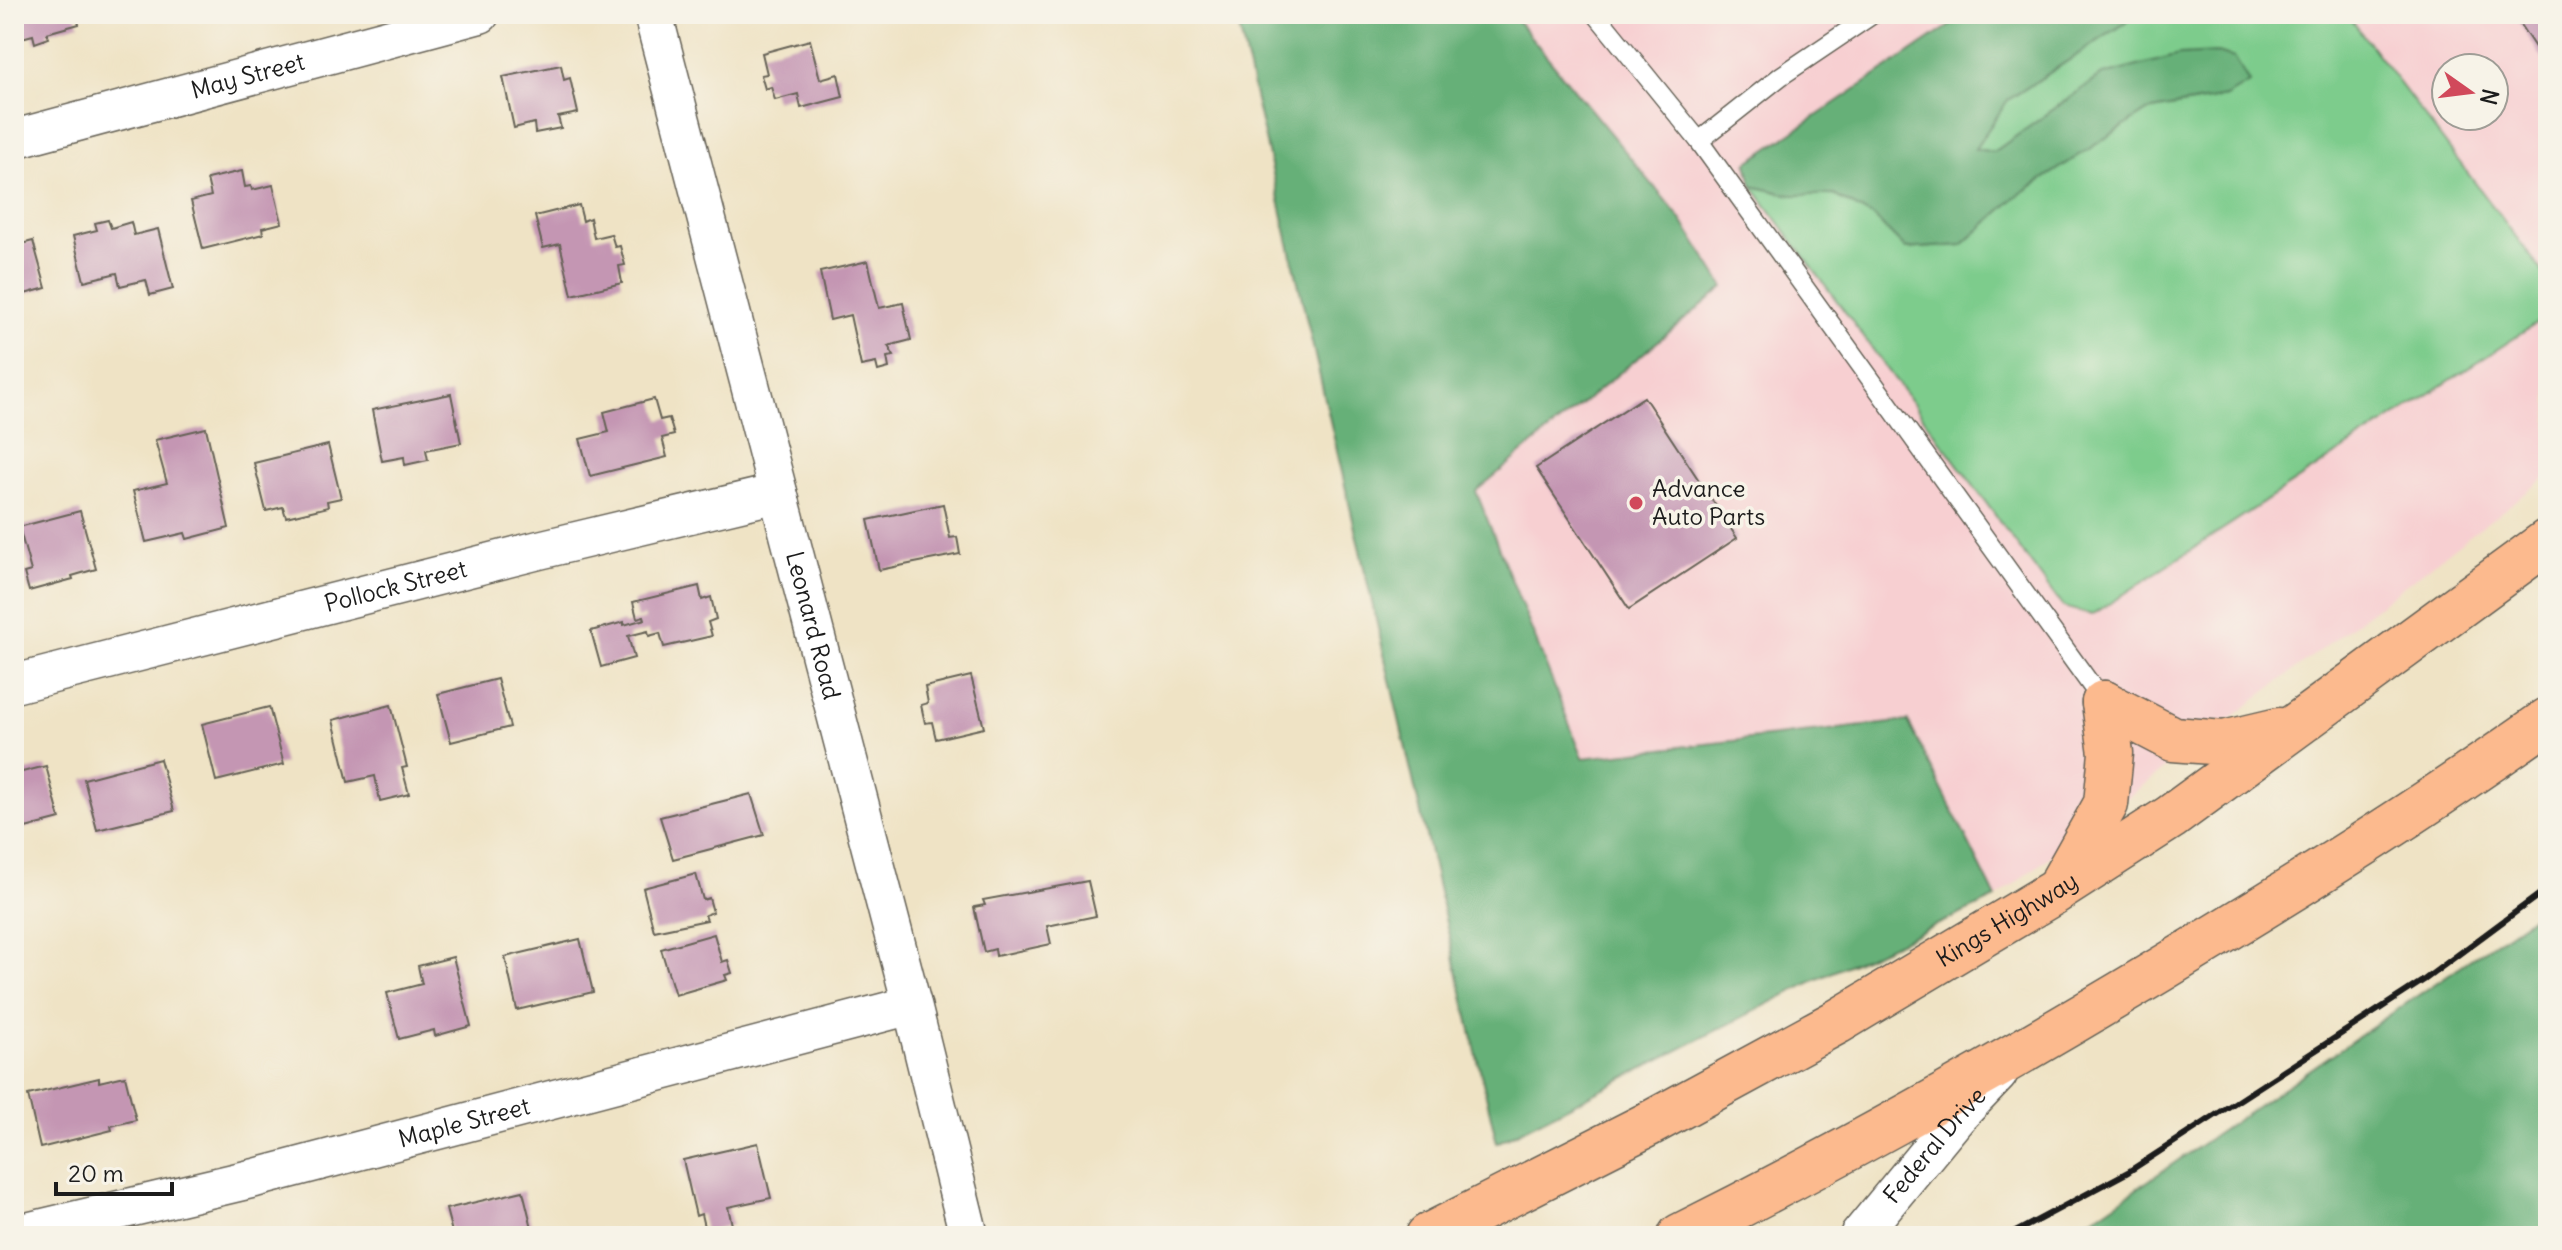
<svg xmlns="http://www.w3.org/2000/svg" width="2562" height="1250" viewBox="0 0 2562 1250" font-family="Delius,sans-serif">
  <style>
    .built { fill: #f7cfd1; fill-rule: evenodd }
    .green { fill: #7dcc8c; stroke: #4c7454; stroke-width: 2 }
    .forest { fill: #66b078; stroke: #41664a; stroke-width: 2 }
    .building { fill: #c496b3 }
    .lines { fill: none; stroke-linecap: round; stroke-linejoin: round }
    .lane-casing { stroke: #666257; stroke-width: 21 }
    .street-casing { stroke: #666257; stroke-width: 41 }
    .highway-casing { stroke: #666257; stroke-width: 47 }
    .lane { stroke: #fff; stroke-width: 18 }
    .street { stroke: #fff; stroke-width: 38 }
    .highway { stroke: #fcba8e; stroke-width: 44 }
    .rail { stroke: #1c1c1c; stroke-width: 6 }
    .poi-dot { fill: #d1495b; stroke: #f7f3e8; stroke-width: 3 }
    .labels { text-anchor: middle; stroke-width: 7; stroke-linejoin: round; paint-order: stroke }
    .street-label { font-size: 24px; fill: #1c1c1c; stroke: #f7f3e8 }
    .poi-label { font-size: 24px; fill: #1c1c1c; stroke: #f7f3e8; text-anchor: start }
  </style>
  <rect width="100%" height="100%" fill="#f7f3e8"/>
  <filter id="ink" filterUnits="userSpaceOnUse"><feTurbulence type="fractalNoise" baseFrequency=".0125" numOctaves="2"/><feDisplacementMap in="SourceGraphic" scale="16" xChannelSelector="R" yChannelSelector="G"/><feConvolveMatrix kernelMatrix="1 2 1 2 8 2 1 2 1" color-interpolation-filters="sRGB"/></filter>
  <filter id="wash" filterUnits="userSpaceOnUse"><feTurbulence type="fractalNoise" baseFrequency=".006" numOctaves="4" result="noise"/><feDisplacementMap in="SourceGraphic" scale="32" xChannelSelector="R" yChannelSelector="G"/><feGaussianBlur stdDeviation="1.8" result="paint"/><feColorMatrix in="noise" values="0 0 0 0 0 0 0 0 0 0 0 0 0 0 0 0 0 1.4 0 .05"/><feComposite in="paint" operator="in"/></filter>
  <g filter="url(#wash)">
    <rect width="100%" height="100%" fill="#efe3c5"/>
    <path class="built" d="M1512,14H2548V476L1996,898L1907,721L1583,758L1476,491L1724,286L1681,219ZM2446,68H2494V116H2446Z"/>
    <polygon class="green" points="2139,14 2347,14 2548,279 2548,316 2092,615 2063,607 1752,186 1791,195 1834,195 1874,217 1906,249 1962,245 2017,196 2147,111 2226,97 2100,77 1994,152 1974,149 2008,100"/>
    <g class="forest">
      <polygon points="1236,14 1512,14 1681,219 1724,287 1476,491 1583,758 1908,721 1996,898 1813,981 1497,1143"/>
      <polygon points="1967,14 2139,14 2008,100 1975,149 1994,152 2100,76 2179,55 2217,53 2235,58 2249,83 2226,97 2147,111 2017,196 1962,245 1906,249 1874,217 1834,195 1791,195 1752,186 1747,163"/>
      <polygon points="2548,906 2548,1236 2056,1236 2103,1212"/>
    </g>
    <g id="blocks">
      <g class="building">
        <polygon points="14,14 76,14 79,24 47,33 49,38 35,43 33,35 14,40"/>
        <polygon points="2513,14 2548,14 2548,67"/>
        <polygon points="810,40 820,79 838,74 843,97 801,108 798,94 775,100 771,87 765,89 761,75 767,74 762,53"/>
        <polygon points="561,65 564,80 570,78 578,113 558,117 561,128 535,133 534,123 514,128 503,77"/>
        <polygon points="2548,92 2548,109 2540,97"/>
        <polygon points="242,171 245,187 251,186 252,190 273,185 282,223 262,228 263,234 203,249 191,201 211,196 207,179"/>
        <polygon points="579,205 583,221 590,218 594,238 611,234 615,247 620,246 625,265 619,266 622,283 572,295 560,244 543,248 535,216"/>
        <polygon points="108,220 111,228 131,222 134,235 158,229 173,289 150,295 146,280 120,286 117,273 84,281 73,236 97,230 95,223"/>
        <polygon points="33,241 46,288 14,297 14,246"/>
        <polygon points="868,261 879,308 903,303 911,340 888,346 894,356 887,357 889,368 878,371 876,363 861,366 850,315 830,320 820,272"/>
        <polygon points="451,394 461,443 426,450 428,460 405,465 404,457 382,461 372,410"/>
        <polygon points="1644,397 1737,538 1629,609 1536,468"/>
        <polygon points="654,399 660,420 669,418 674,435 662,438 667,457 590,476 580,439 609,432 604,412"/>
        <polygon points="206,428 229,528 187,539 185,533 146,542 133,491 167,483 155,440"/>
        <polygon points="328,445 341,498 327,501 328,507 286,517 283,507 266,511 254,463"/>
        <polygon points="943,504 950,538 957,537 960,554 879,570 868,520"/>
        <polygon points="80,511 96,569 72,576 73,579 29,591 24,573 31,571 19,527"/>
        <polygon points="699,586 702,600 711,597 716,619 708,622 712,636 664,647 660,633 649,636 648,631 628,636 634,658 601,667 591,631 624,622 624,625 645,619 644,616 637,618 633,602"/>
        <polygon points="971,676 984,728 936,739 932,722 925,723 921,705 928,703 925,687"/>
        <polygon points="497,679 510,727 451,742 438,694"/>
        <polygon points="391,705 407,767 402,768 409,794 380,801 375,776 348,782 333,720"/>
        <polygon points="269,707 284,764 216,781 202,724"/>
        <polygon points="160,759 174,811 97,830 84,779"/>
        <polygon points="46,766 60,819 14,831 14,774"/>
        <polygon points="751,794 764,835 673,859 660,817"/>
        <polygon points="696,874 703,900 709,898 713,912 705,915 707,920 654,931 643,888"/>
        <polygon points="1088,881 1096,916 1047,926 1051,944 996,956 995,949 984,952 974,907 985,905 983,900"/>
        <polygon points="714,934 722,962 728,960 732,973 725,975 727,980 675,995 661,949"/>
        <polygon points="580,939 593,992 517,1010 505,957"/>
        <polygon points="453,957 471,1026 435,1036 434,1030 399,1039 387,993 422,984 418,966"/>
        <polygon points="125,1076 136,1120 111,1126 112,1130 40,1148 28,1095 99,1078 99,1082"/>
        <polygon points="758,1143 771,1198 728,1207 732,1225 705,1231 701,1214 696,1216 683,1160"/>
        <polygon points="523,1191 534,1236 453,1236 446,1209"/>
        <polygon points="408,1229 410,1236 387,1236 387,1235"/>
      </g>
    </g>
  </g>
  <g filter="url(#ink)">
    <use href="#blocks" fill-opacity="0" stroke="#666257" stroke-width="2"/>
    <g class="lines">
      <g class="lane-casing">
        <g id="lane">
          <polyline points="1596,14 1699,141 2104,703"/>
          <polyline points="1699,141 1781,76 1873,14"/>
        </g>
      </g>
      <g class="street-casing">
        <g id="street">
          <path id="s1" d="M653,14L912,1005L969,1236"/>
          <path id="s2" d="M14,139L480,14"/>
          <path id="s3" d="M14,684L539,550L778,493"/>
          <path id="s4" d="M14,1235L255,1178L912,1005"/>
          <path id="s5" d="M1859,1236L1957,1117L1998,1074"/>
        </g>
      </g>
      <g class="highway-casing">
        <g id="highway">
          <polyline points="2104,703 2173,739 2224,743 2279,730"/>
          <polyline points="2061,884 2106,804 2111,753 2104,703"/>
          <path id="s6" d="M1428,1236L1647,1125L1837,1022L2056,891L2171,817L2548,541"/>
          <path d="M1680,1236C1868,1142 2050,1038 2229,928C2337,862 2444,794 2548,720"/>
        </g>
      </g>
      <use href="#lane" class="lane"/>
      <use href="#street" class="street"/>
      <use href="#highway" class="highway"/>
      <polyline class="rail" points="2008,1236 2128,1172 2424,980 2548,888"/>
    </g>
  </g>
  <circle class="poi-dot" cx="1636" cy="503" r="8"/>
  <g class="labels">
    <g class="street-label">
      <text dy="8" stroke="none"><textPath href="#s2" startOffset="242">May Street</textPath></text>
      <text dy="8" stroke="none"><textPath href="#s3" startOffset="394">Pollock Street</textPath></text>
      <text dy="8" stroke="none"><textPath href="#s1" startOffset="632">Leonard Road</textPath></text>
      <text dy="8" stroke="none"><textPath href="#s6" startOffset="660">Kings Highway</textPath></text>
      <text dy="8" stroke="none"><textPath href="#s4" startOffset="464">Maple Street</textPath></text>
      <text dy="8" stroke="none"><textPath href="#s5" startOffset="118">Federal Drive</textPath></text>
    </g>
    <g class="poi-label">
      <text x="1652" y="497">Advance<tspan x="1652" dy="28">Auto Parts</tspan></text>
    </g>
  </g>
  <rect width="2562" height="1250" fill="none" stroke="#f7f3e8" stroke-width="48"/>
  <g transform="translate(2470 92) rotate(104)"><circle r="38" fill="#f7f3e8" stroke="#9f9d96" stroke-width="2"/>
  <path d="M0-6L14 30L0 20L-14 30Z" fill="#d1495b"/>
  <text y="-12" font-size="22" font-weight="bold" text-anchor="middle" fill="#1c1c1c">N</text>
  </g>
  <path d="M56 1182v12h116v-12" fill="none" stroke="#1c1c1c" stroke-width="4"/>
  <text x="68" y="1182" font-size="24" fill="#1c1c1c" stroke="#f7f3e8" stroke-width="6" paint-order="stroke">20 m</text>
</svg>
